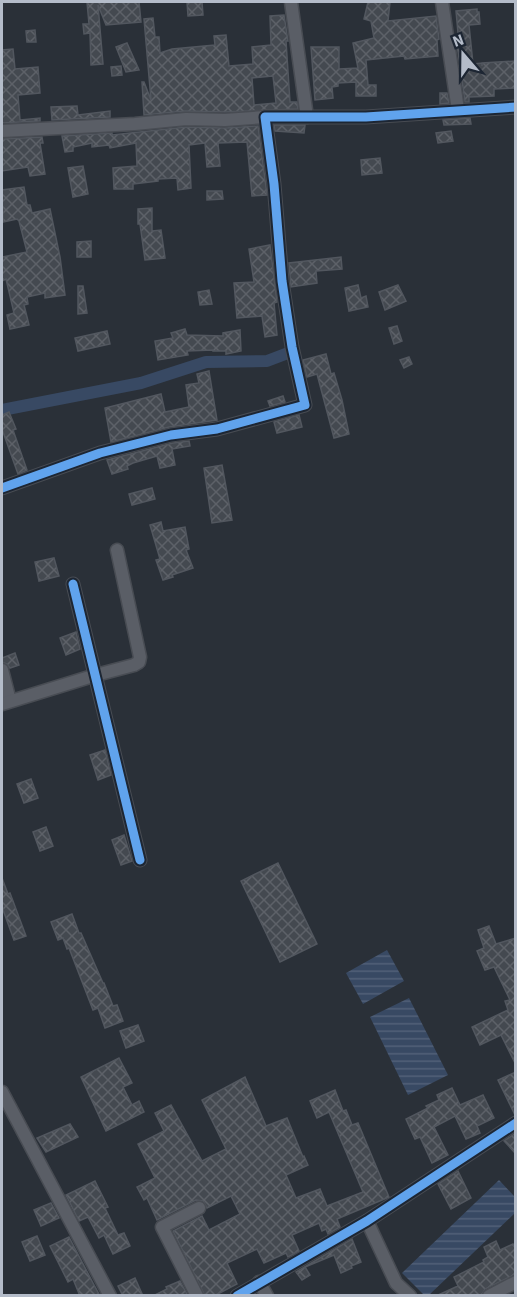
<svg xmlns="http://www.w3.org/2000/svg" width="517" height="1297" viewBox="0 0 517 1297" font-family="'Source Sans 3',sans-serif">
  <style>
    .water { fill: url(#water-rules) }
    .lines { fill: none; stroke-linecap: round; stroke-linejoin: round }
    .canal { stroke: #384963; stroke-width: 12 }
    .building { fill: url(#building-cross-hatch); stroke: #52575f; stroke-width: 1.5; fill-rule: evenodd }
    .minor-casing { stroke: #484c53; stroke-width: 15 }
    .minor { stroke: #5a5e66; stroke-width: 12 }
    .cycleway-casing { stroke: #1d2633; stroke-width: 13 }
    .cycleway { stroke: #60a3ed; stroke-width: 9 }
  </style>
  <defs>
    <pattern id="water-rules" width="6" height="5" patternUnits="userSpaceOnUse" patternTransform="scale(1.5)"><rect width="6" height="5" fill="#384963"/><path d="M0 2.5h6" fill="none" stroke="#526178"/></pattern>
    <pattern id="building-cross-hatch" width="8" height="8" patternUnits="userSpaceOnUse" patternTransform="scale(1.5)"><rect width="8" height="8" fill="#444950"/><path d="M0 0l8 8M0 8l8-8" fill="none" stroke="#5d6168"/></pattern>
  </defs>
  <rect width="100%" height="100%" fill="#2a3038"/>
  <g class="water">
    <polygon points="387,950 404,981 363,1004 346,973"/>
    <polygon points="409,998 448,1075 408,1095 370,1017"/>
    <polygon points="499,1180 515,1197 515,1213 429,1295 424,1295 402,1273"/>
  </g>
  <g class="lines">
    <polyline class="canal" points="2,410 141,383 206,362 267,361 288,353"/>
  </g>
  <g class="building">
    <polygon points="87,2 139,2 141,22 106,25 98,5 103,64 91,65 90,33 84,34 83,24 89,24"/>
    <polygon points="187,2 202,2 203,15 188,16"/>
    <polygon points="368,2 390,2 388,21 436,16 439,39 437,40 438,56 405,59 404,56 366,60 368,85 376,85 376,96 356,96 356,82 338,83 338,86 332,87 333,98 315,100 311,47 339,47 339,69 358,68 353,43 374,38 371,21 364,19"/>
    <polygon points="477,9 477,12 479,12 480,24 469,25 473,64 482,63 482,66 482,63 516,61 516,88 494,89 494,96 469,97 469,102 465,102 457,44 459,44 456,11"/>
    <path d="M284,15L288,41H286L290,102H297L298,109L225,112L185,111L144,115L142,82H144L151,100L144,19L153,18L155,37H159L160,53L172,49L215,45L214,36L226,35L229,66L253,64L252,47L271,45L270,16ZM273,76L276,103L254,105L252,78Z"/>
    <polygon points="35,30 36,42 27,42 26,31"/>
    <polygon points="127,43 139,70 126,72 116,47"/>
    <polygon points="13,49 15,69 38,67 40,93 18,95 20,120 40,118 40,121 2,123 2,50"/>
    <polygon points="121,66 122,75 112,76 111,67"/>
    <polygon points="440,93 447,93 449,103 440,104"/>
    <polygon points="77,106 78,115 110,111 110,117 52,120 51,107"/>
    <polygon points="470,118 471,124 444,125 443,120"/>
    <polygon points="274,125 305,125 304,133 275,131"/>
    <polygon points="258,126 267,195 252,196 247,142 218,143 220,166 207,167 205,143 189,145 191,188 178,190 177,178 158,179 158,181 133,184 133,189 114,189 113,168 137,166 136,143 110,148 109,145 92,147 92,143 73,147 73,151 65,152 62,136 112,133 112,135 186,127 225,128"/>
    <polygon points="451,131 453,141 438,143 436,133"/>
    <polygon points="42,137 43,143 40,143 45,174 30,176 28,167 2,171 2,139"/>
    <polygon points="380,158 382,173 362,175 361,160"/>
    <polygon points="83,166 88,194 73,197 68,168"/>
    <polygon points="24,187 27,205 30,205 32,213 50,209 60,257 65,295 45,298 45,293 27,297 28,304 24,305 29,325 10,329 7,315 14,313 6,279 2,281 2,257 27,252 19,221 17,219 3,222 2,190"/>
    <polygon points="207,191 222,191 223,199 207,200"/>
    <polygon points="152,208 152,231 161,230 165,258 145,260 140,224 138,224 138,209"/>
    <polygon points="91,241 91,257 77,257 77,242"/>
    <polygon points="270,245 277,302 274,303 277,335 265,337 262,316 237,318 234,283 254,282 249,249"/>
    <polygon points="341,257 342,269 316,271 317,283 291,287 289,263"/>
    <polygon points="358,285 361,298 366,296 368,307 349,311 345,288"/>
    <polygon points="398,285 406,301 385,310 379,292"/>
    <polygon points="78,286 83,286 87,313 78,314"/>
    <polygon points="209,290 212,304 200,305 198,292"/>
    <polygon points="397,326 402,341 394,344 389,328"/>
    <polygon points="185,329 187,335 223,336 223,333 240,330 241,351 226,354 226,351 213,351 213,350 187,351 188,355 158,360 155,341 173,338 171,333"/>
    <polygon points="107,331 110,344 78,351 75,338"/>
    <polygon points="326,354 331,374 334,373 342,400 349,434 334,438 317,374 307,377 303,360"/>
    <polygon points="409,357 412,364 404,368 400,360"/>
    <polygon points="209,371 217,420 169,427 111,442 105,408 161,394 165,412 189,407 186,385 199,383 197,374"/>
    <polygon points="283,396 285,402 270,406 268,401"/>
    <polygon points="9,412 16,429 13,430 27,470 18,474 2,429 2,415"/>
    <polygon points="299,415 302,427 277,433 274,422"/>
    <polygon points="189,441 190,446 172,449 175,465 160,468 157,456 133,463 127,466 128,469 112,474 107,460 173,443"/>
    <polygon points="222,465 232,520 212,523 204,468"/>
    <polygon points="152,488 155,499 132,505 129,494"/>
    <polygon points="161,522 163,531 185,527 189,549 186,550 193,568 172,575 173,577 163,580 156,560 160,559 150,525"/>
    <polygon points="54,558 59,576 39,581 35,562"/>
    <polygon points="76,632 80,649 66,655 60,638"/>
    <polygon points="15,653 19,665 10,668 7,664 2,662 2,658"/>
    <polygon points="105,750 111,775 98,780 90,755"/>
    <polygon points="31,779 38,798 24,803 17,784"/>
    <polygon points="46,827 53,846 40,851 33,832"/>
    <polygon points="124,835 132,861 121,865 112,840"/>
    <polygon points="278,863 317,944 280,962 241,881"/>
    <polygon points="2,878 8,894 10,893 26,936 14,940 2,907"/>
    <polygon points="72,914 79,933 81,933 103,983 104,983 113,1006 117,1005 123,1021 105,1028 98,1008 93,1010 69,948 67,949 63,938 58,940 51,922"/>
    <polygon points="489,926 496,944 516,938 516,1065 501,1035 480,1045 472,1027 508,1010 505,1001 510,1000 494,967 485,970 477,951 484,948 478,930"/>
    <polygon points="138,1025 144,1041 126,1048 120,1031"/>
    <polygon points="119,1058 132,1083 123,1087 132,1105 139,1101 144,1112 106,1131 81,1077"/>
    <polygon points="516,1072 516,1115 515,1115 498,1080"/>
    <polygon points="245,1077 266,1126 287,1118 303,1157 304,1156 308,1165 286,1175 296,1198 320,1189 327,1206 363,1192 329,1112 317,1118 310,1101 335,1090 343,1111 346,1110 352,1125 358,1123 389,1197 337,1219 340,1227 328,1234 326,1229 322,1231 319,1223 292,1235 299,1251 288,1257 286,1253 264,1263 257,1249 227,1263 237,1284 214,1296 205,1296 173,1231 202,1216 209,1230 240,1214 231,1196 207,1208 203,1201 196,1200 157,1220 147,1198 144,1200 137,1187 155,1178 138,1144 164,1131 155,1113 171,1105 202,1161 226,1149 202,1100"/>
    <polygon points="452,1088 460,1105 483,1095 494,1118 477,1126 480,1133 466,1139 455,1116 434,1127 448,1155 432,1163 420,1137 415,1139 406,1119 428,1108 426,1106 439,1100 437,1095"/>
    <polygon points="70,1124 78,1137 46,1152 37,1138"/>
    <polygon points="516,1133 516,1154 504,1141"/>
    <polygon points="458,1171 471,1198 451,1209 438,1184"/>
    <polygon points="95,1181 108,1207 105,1208 118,1235 124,1233 130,1246 113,1254 104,1235 99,1238 88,1217 79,1221 66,1195"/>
    <polygon points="51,1203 59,1218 41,1226 34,1210"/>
    <polygon points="37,1236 45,1255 30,1261 22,1242"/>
    <polygon points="69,1237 93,1283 100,1296 80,1296 73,1279 68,1282 50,1246"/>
    <polygon points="352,1239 361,1262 351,1266 352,1268 341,1273 334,1255 305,1267 310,1275 302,1280 296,1272"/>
    <polygon points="496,1241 500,1250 513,1244 516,1249 516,1274 485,1289 481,1296 436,1296 458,1286 454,1277 484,1262 483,1260 488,1257 484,1247"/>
    <polygon points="135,1278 143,1296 123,1296 118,1286"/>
    <polygon points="180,1281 188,1296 153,1296 167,1289 166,1287"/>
  </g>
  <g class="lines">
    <g class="minor-casing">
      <g id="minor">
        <polyline points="291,2 307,117"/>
        <polyline points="442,2 458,110"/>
        <polyline points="2,131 135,124 186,119 225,120 265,117"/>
        <polyline points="2,488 100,453 171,435 217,429 305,405 292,347 282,281 274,184 265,117 366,117 516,107"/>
        <polyline points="73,584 140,860"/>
        <polyline points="2,670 10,701"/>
        <polyline points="2,704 96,675 134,665 139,662 140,657 117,550"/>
        <polyline points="2,1092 110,1296"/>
        <polyline points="367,1221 396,1283 410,1296"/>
        <polyline points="259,1282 267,1296"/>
        <polyline points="197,1296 162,1227 199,1208"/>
        <polyline points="237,1296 367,1221 516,1123"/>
        <polyline points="489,1296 516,1282"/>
      </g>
    </g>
    <use href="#minor" class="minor"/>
    <g class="cycleway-casing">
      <g id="cycleway">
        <polyline points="2,488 100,453 171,435 217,429 305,405 292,347 282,281 274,184 265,117 366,117 516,107"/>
        <polyline points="73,584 140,860"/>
        <polyline points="237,1296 367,1221 516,1123"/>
      </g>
    </g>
    <use href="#cycleway" class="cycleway"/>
  </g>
  <rect width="517" height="1297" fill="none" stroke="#b4bcc9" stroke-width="6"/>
  <g transform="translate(463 54) rotate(340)" stroke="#1d2633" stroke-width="4.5" paint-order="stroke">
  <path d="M0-4.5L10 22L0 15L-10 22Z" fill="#b4bcc9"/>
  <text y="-9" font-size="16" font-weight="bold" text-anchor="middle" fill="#b4bcc9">N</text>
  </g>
</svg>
